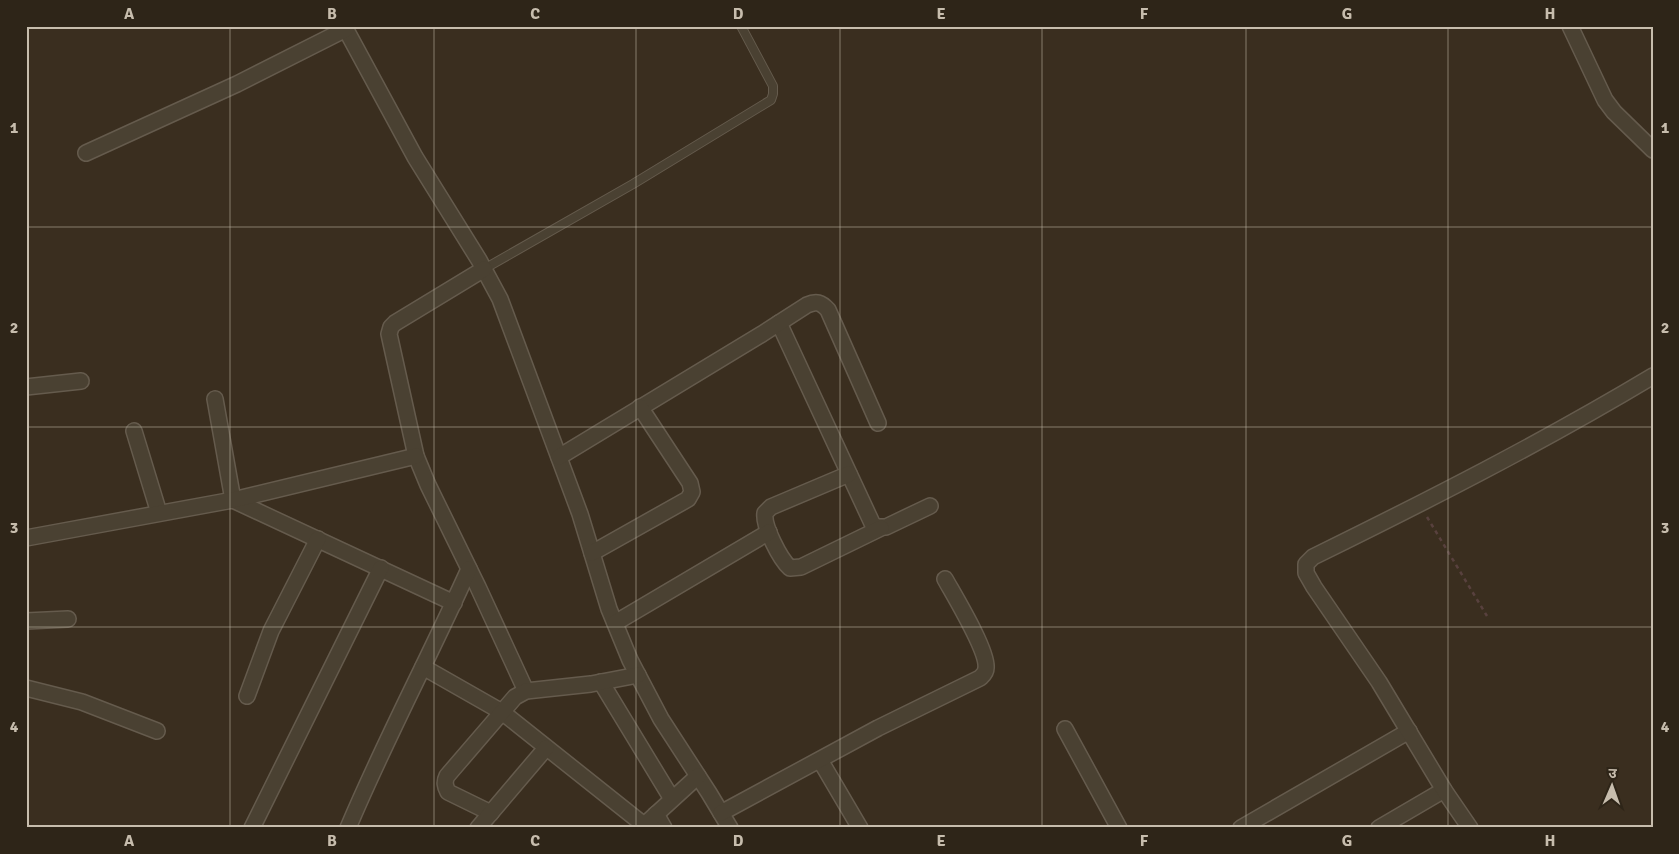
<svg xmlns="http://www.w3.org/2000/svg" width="1679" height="854" viewBox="0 0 1679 854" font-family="Signika,'Noto Sans Devanagari',sans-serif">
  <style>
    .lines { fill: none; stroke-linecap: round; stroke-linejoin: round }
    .service-casing { stroke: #655b4d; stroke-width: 10 }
    .minor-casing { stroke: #655b4d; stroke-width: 18 }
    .path { stroke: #58413e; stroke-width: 2.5; stroke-dasharray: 4 4; stroke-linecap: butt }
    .service { stroke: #4a4132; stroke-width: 8 }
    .minor { stroke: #4a4132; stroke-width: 15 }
    .grid { fill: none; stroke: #c7bdad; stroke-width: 1; stroke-opacity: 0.55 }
    .neatline { fill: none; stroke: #c7bdad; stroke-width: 2 }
    .grid-label { font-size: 16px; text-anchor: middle; font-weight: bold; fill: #c7bdad }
  </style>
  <rect width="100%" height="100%" fill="#3a2e1f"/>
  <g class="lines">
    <g class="service-casing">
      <polyline id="service" points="484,269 633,184 771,100 773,94 773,86 741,26"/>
    </g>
    <g class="minor-casing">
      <g id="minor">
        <polyline points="344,26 415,157 479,260 500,299 580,514 609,609 630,660 661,719 709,793 730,828"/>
        <polyline points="1570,26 1605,100 1614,112 1653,150"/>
        <polyline points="86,153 237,84 346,29"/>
        <polyline points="484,269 395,323 391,327 389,334 416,456 428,485 478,587 526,691"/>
        <polyline points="779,323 872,523 876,527 886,527 930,506"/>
        <polyline points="26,387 81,381"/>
        <polyline points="215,399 233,500 454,603"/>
        <polyline points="134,431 159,513"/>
        <path d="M559,457L762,334L807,305C816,301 821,302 828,310L878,423"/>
        <path d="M849,474L771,507L765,513C763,526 780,559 790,568L801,567L881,528"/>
        <polyline points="26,538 233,500 416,456"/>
        <polyline points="592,553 688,499 692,492 690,483 640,407"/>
        <polyline points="26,621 68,619"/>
        <polyline points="615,623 769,532"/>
        <polyline points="423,667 502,712 644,825"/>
        <polyline points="601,682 672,799"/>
        <polyline points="26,688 82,702 157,731"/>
        <polyline points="247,696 271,631 318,539"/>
        <polyline points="1065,729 1119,828"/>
        <polyline points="820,760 860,828"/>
        <path d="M491,813L448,792C445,786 444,782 447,776L515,697L526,691L591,684L638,675"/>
        <path d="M721,813L878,728L980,678C983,675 986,673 986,668C988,651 955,597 945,579"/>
        <polyline points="656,814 664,828"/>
        <polyline points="252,828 381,568"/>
        <path d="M348,828C385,740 430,656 469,569"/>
        <polyline points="478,828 546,748"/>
        <polyline points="641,828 698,776"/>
        <polyline points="1241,828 1409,731"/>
        <polyline points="1379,828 1444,790"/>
        <path d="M1470,828L1444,790L1379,682L1314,587L1306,573V564L1313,557C1429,500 1543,442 1653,376"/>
      </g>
    </g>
    <polyline class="path" points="1427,517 1487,616"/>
    <use href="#service" class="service"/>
    <use href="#minor" class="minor"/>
  </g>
  <path class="grid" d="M230,26V828M434,26V828M636,26V828M840,26V828M1042,26V828M1246,26V828M1448,26V828M26,227H1653M26,427H1653M26,627H1653"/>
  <rect width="1679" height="854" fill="none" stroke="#2e2518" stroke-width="55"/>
  <g transform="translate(1612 786) rotate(2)" stroke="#2e2518" stroke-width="4" paint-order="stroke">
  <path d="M0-4L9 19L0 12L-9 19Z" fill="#c7bdad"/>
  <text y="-8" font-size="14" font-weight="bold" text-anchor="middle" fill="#c7bdad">उ</text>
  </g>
  <rect x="28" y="28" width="1624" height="798" class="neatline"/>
  <g class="grid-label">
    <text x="129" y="19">A</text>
    <text x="332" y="19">B</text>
    <text x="535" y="19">C</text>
    <text x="738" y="19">D</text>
    <text x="941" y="19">E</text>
    <text x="1144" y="19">F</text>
    <text x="1347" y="19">G</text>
    <text x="1550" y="19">H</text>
    <text x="14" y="133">1</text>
    <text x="1665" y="133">1</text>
    <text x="14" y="333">2</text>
    <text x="1665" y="333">2</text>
    <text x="14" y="533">3</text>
    <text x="1665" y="533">3</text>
    <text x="14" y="732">4</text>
    <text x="1665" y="732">4</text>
    <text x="129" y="846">A</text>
    <text x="332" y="846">B</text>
    <text x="535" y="846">C</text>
    <text x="738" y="846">D</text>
    <text x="941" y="846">E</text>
    <text x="1144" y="846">F</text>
    <text x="1347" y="846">G</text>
    <text x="1550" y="846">H</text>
  </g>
</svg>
